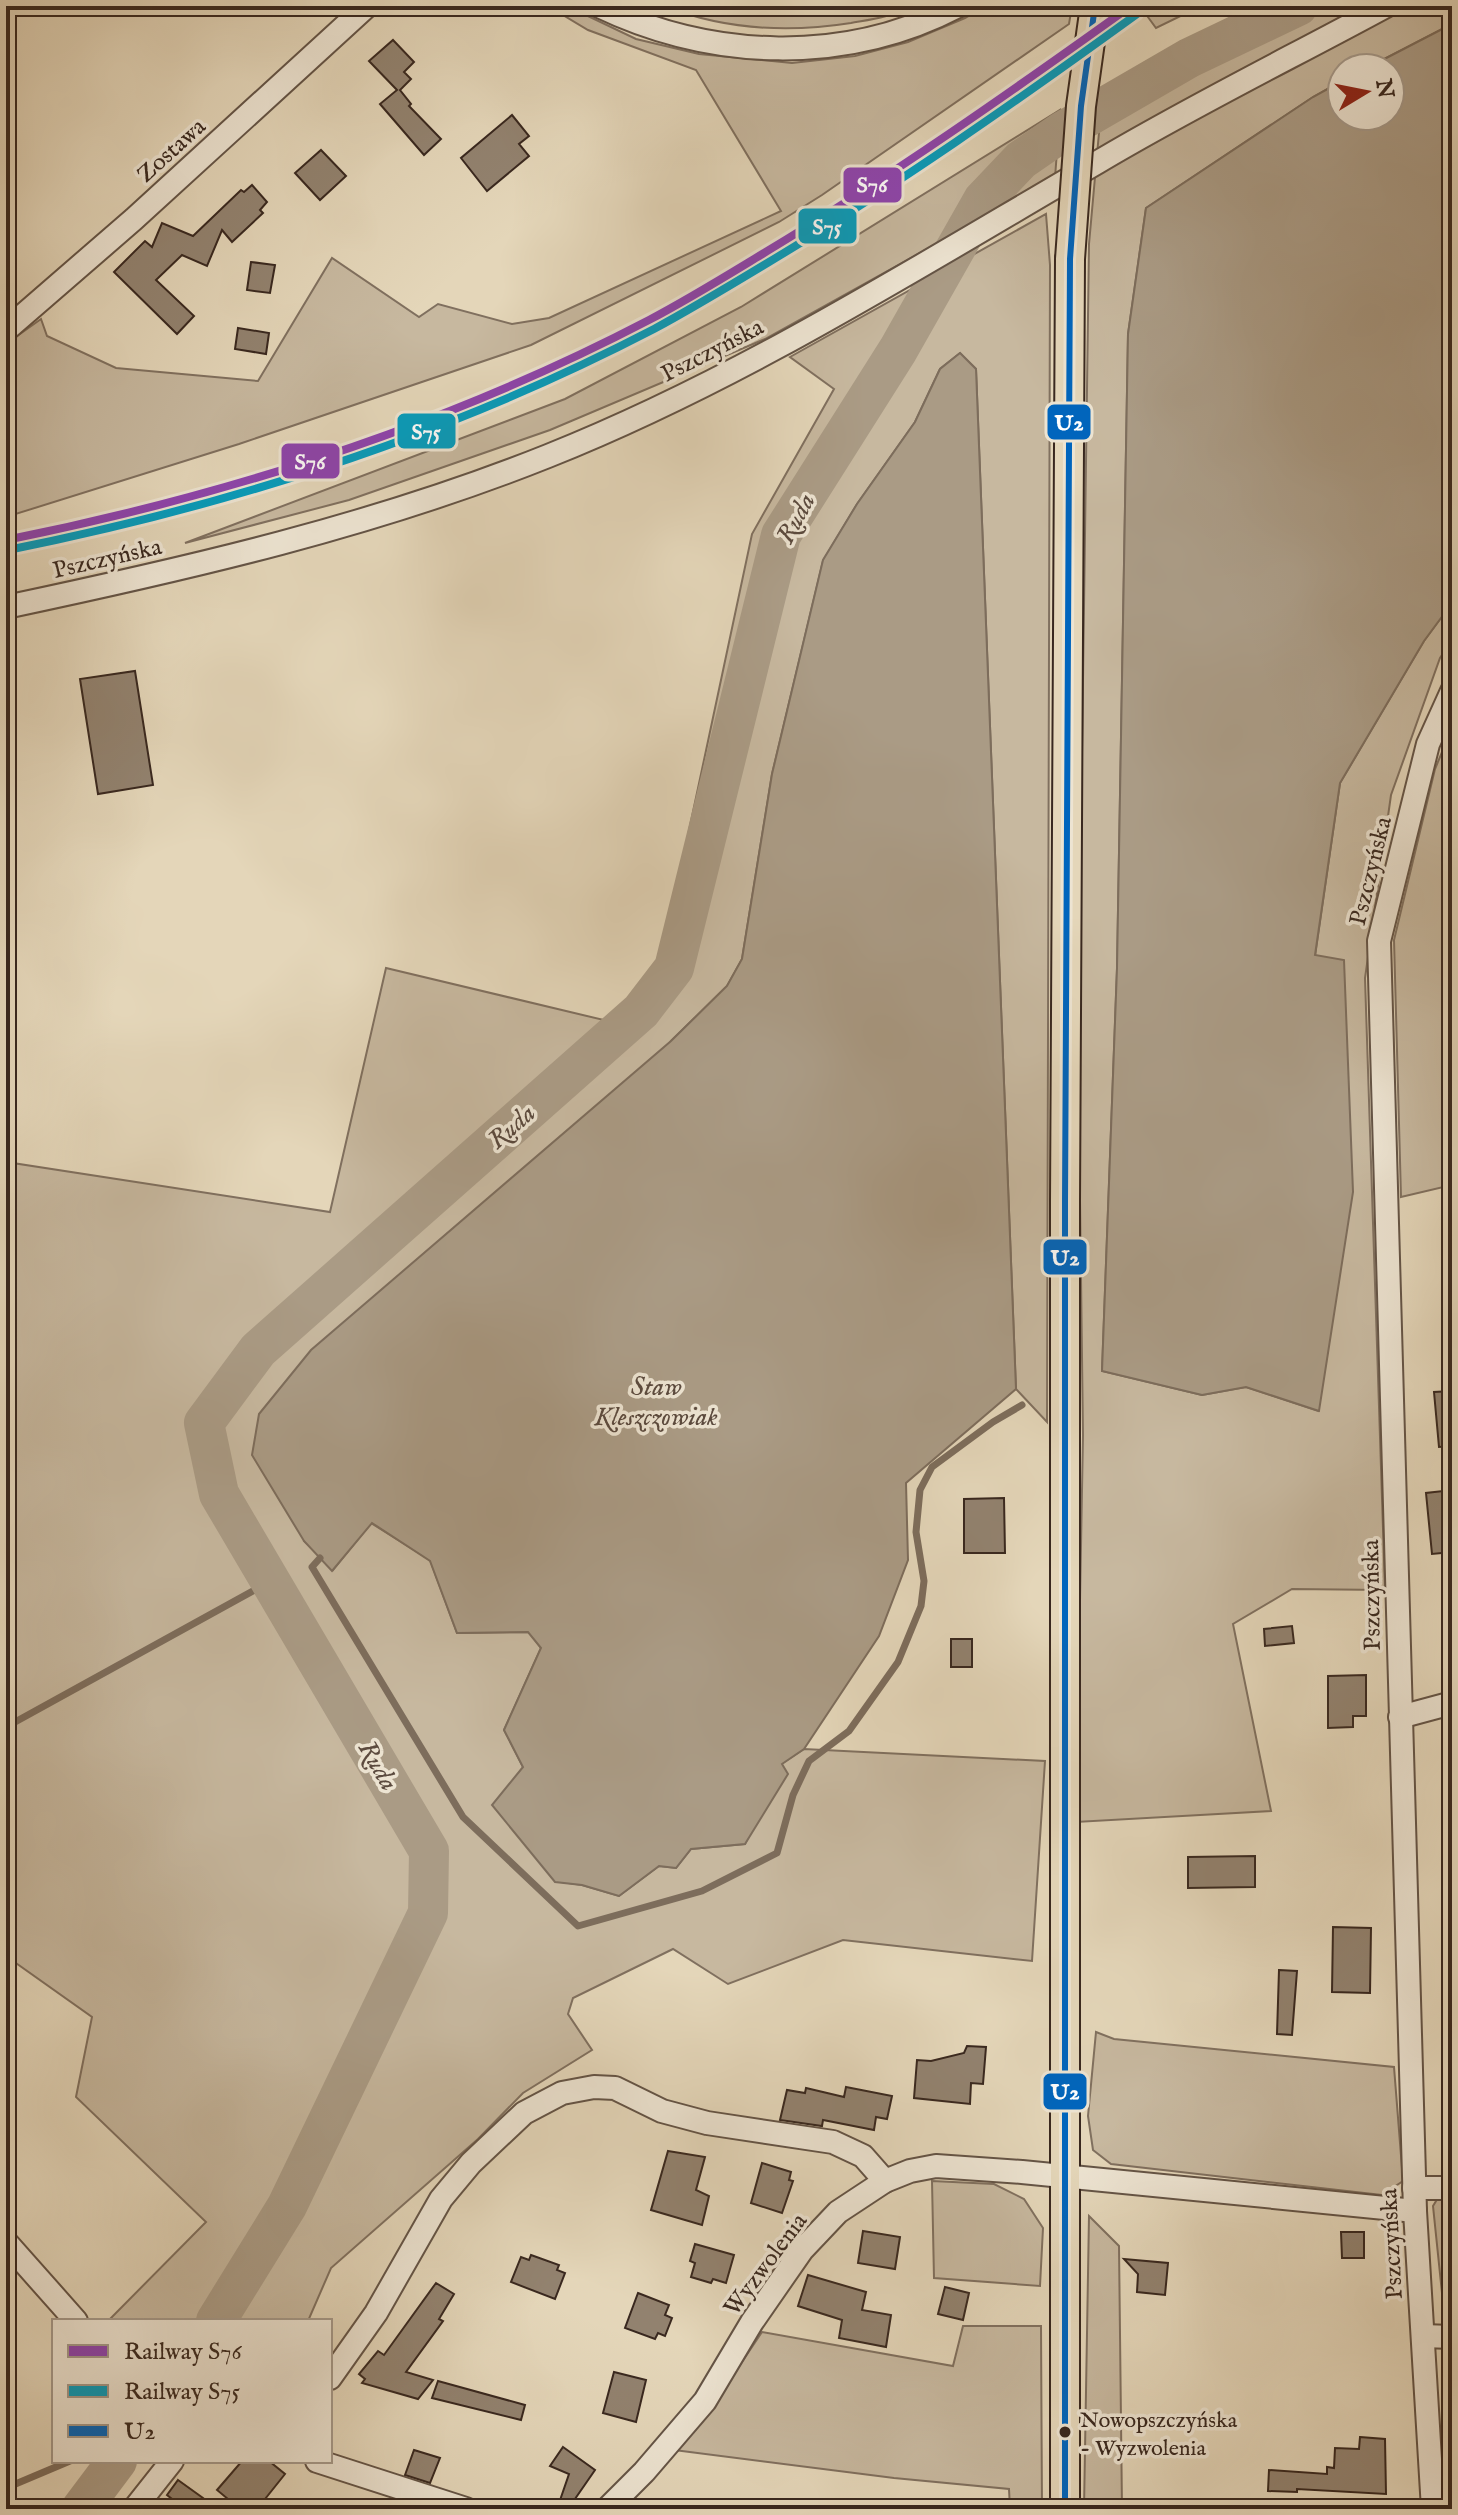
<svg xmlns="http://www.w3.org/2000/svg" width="1458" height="2515" viewBox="0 0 1458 2515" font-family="'IM FELL English',serif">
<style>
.green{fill:#c7b89f;stroke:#80705f;stroke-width:2}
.water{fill:#aa9b85;stroke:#7d6d5c;stroke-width:2}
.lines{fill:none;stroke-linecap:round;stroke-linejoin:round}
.stream{stroke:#7d6d5c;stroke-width:7}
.river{stroke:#aa9b85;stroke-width:40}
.building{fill:#92826f;stroke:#39281f;stroke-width:2}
.minor-casing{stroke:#645446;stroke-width:26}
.major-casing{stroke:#39281f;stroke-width:32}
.minor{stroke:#ede4d2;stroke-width:22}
.major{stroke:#e4d6b9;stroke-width:28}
.major-bridge-casing{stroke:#39281f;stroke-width:32;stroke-linecap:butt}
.major-bridge{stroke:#e4d6b9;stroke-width:28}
.bus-1-casing{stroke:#ede4d2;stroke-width:12}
.bus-1{stroke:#0065bd;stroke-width:6}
.rail-1-casing{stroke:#ede4d2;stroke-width:14}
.rail-2-casing{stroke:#ede4d2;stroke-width:14}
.rail-1{stroke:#8e44ad;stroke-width:8}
.rail-2{stroke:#069cbc;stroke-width:8}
.bus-dot{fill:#39281f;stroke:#ede4d2;stroke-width:3}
.labels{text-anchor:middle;stroke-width:7;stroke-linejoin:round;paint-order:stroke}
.bus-label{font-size:22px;fill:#39281f;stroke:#ede4d2;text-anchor:start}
.street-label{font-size:24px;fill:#39281f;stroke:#ede4d2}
.water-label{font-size:26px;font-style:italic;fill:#5b4a3e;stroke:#ede4d2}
.line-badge{stroke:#ede4d2;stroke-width:3}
.badge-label{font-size:22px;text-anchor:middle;font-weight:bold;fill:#fff}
</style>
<rect width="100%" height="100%" fill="#e4d6b9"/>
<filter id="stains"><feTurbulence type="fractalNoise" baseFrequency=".0025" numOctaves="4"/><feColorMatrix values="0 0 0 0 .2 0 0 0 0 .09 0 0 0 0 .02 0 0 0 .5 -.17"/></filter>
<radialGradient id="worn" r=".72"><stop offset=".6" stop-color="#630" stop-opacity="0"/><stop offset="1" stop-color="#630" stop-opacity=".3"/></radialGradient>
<g class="green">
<path d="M548 6H567L636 39 699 54 792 63 855 56 908 42 965 18 985 6H1072L1069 24 822 195 779 222 531 345 239 444 6 517V344L41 319 47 336 116 368 258 381 332 258 419 317 438 304 512 324 549 318 781 211 696 70 588 30Z"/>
<path d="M664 6H910C891 17 873 19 851 23 788 33 725 30 664 6Z"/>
<path d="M1154 6H1201L1156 28 1145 13Z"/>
<path d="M1253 6H1452V24L1367 68H1342V81L1313 97 1146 208 1128 334 1117 969 1102 1371 1202 1395 1246 1387 1318 1411 1344 961 1315 956 1340 783 1424 641 1452 603V640L1440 658 1391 795 1365 978 1385 1590 1292 1589 1233 1624 1271 1811 1076 1822 1083 1435 1078 1043 1089 244 1103 88 1147 61Z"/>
<path d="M1060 110 1055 178 765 339 550 430 349 500 185 543 565 399 741 307Z"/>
<path d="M1046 214 1050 265 1047 1422 1016 1389 976 369 960 353 940 369 915 422 857 504 823 561 772 774 742 959 727 986 671 1041 304 1541 333 1570 371 1523 430 1560 457 1633 529 1632 541 1648 504 1730 523 1767 555 1881 582 1885 619 1896 659 1866 676 1868 691 1849 745 1844 781 1764 804 1749 1045 1761 1032 1961 843 1940 728 1984 673 1949 573 1998 568 2014 592 2050 523 2093 478 2139 331 2268 308 2321H108L206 2222 76 2097 92 2017 6 1956V1162L330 1212 386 968 612 1022 660 967 752 534 834 389 790 357Z"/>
<path d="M1452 728V1185L1401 1197 1394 940 1435 769Z"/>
<path d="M1096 2032 1114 2039 1394 2067 1403 2181 1382 2195 1111 2164 1093 2150 1088 2116Z"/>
<path d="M932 2181 994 2184 1024 2199 1043 2228 1040 2286 934 2278Z"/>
<path d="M1441 2193H1452V2322H1445L1433 2206Z"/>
<path d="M1089 2216 1119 2246 1122 2509H1084Z"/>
<path d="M963 2326H1041L1042 2509H1010L1009 2489 894 2478 674 2450 716 2401 762 2332 953 2366Z"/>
</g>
<g class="water">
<path d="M1452 24V603L1424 641 1340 783 1315 955 1344 960 1353 1192 1319 1411 1246 1387 1202 1395 1102 1371 1117 968 1128 334 1146 208 1313 97 1342 81V116H1390V68H1367Z"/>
<path d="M960 353 976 369 1016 1389 906 1483 908 1560 879 1636 804 1749 782 1764 788 1774 745 1844 691 1849 676 1868 659 1866 619 1896 582 1885 555 1882 492 1805 523 1767 504 1730 541 1648 528 1632 457 1633 430 1561 372 1523 332 1571 304 1541 252 1455 259 1414 311 1350 671 1041 727 986 742 959 772 774 823 560 857 504 915 422 940 369Z"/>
</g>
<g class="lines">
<g class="stream">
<path d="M320 1558 312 1567 463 1817 578 1926 702 1891 777 1853 793 1795 809 1761 849 1731 898 1662 921 1606 924 1581 916 1532 920 1490 932 1467 993 1422 1022 1405"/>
<path d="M6 1727 271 1581"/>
<path d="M6 2488 70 2461"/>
</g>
<g class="river">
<path d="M216 2321 287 2206 428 1913 429 1851 219 1494 204 1423 258 1350 641 1011 674 968 781 535 898 350 983 200 1021 160 1063 131 1189 58 1298 6"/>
<path d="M81 2509 117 2461"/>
</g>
</g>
<g class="building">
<path d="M393 40 414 62 404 72 411 79 400 90 411 104 409 106 441 139 424 155 380 104 397 90 369 61Z"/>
<path d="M512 115 529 136 519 144 529 156 487 191 461 158Z"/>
<path d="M321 150 346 176 320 200 295 173Z"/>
<path d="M252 185 267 202 260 210 263 213 232 242 222 230 207 266 182 255 156 280 194 316 177 334 114 272 145 241 152 247 162 223 193 236 241 190 244 192Z"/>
<path d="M251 262 275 265 270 293 247 290Z"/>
<path d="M238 328 269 333 266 354 235 349Z"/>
<path d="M135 671 153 785 98 794 80 679Z"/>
<path d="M1452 1391V1446L1439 1447 1434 1392Z"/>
<path d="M1452 1490V1552L1432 1554 1426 1493Z"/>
<path d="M1004 1498 1005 1553H964V1499Z"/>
<path d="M1292 1626 1294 1643 1265 1646 1264 1629Z"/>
<rect x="951" y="1639" width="21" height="28"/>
<path d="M1366 1675V1716H1353V1727L1328 1728V1676Z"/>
<path d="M1255 1856V1887L1188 1888V1857Z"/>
<path d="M1333 1927 1371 1928 1370 1993 1332 1992Z"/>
<path d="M1279 1970 1297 1971 1292 2035 1277 2034Z"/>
<path d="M967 2046 986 2047 983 2084 971 2083 970 2104 914 2098 917 2060 931 2061 964 2053Z"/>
<path d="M846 2087 892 2096 887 2119 876 2117 874 2130 823 2120 822 2126 780 2120 787 2090 805 2093 806 2088 844 2097Z"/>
<path d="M668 2151 705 2157 696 2190 709 2196 702 2225 651 2210Z"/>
<path d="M762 2163 791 2172 789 2180 793 2181 782 2213 751 2203Z"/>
<path d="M863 2231 900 2237 895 2269 858 2263Z"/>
<path d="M1341 2232H1364V2258H1342Z"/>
<path d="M695 2244 734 2255 726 2283 713 2279 711 2283 691 2277 695 2263 690 2261Z"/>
<path d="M531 2255 559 2265 557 2270 565 2273 555 2299 511 2282 521 2257 529 2260Z"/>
<path d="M1124 2259 1168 2263 1165 2295 1137 2292 1138 2274Z"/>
<path d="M808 2275 866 2292 862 2310 891 2315 886 2347 839 2338 842 2320 798 2306Z"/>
<path d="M436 2283 454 2294 439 2319 443 2321 406 2372 433 2380 418 2399 362 2383 365 2379 359 2374 378 2351 384 2355Z"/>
<path d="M945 2287 969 2293 963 2320 938 2314Z"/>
<path d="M638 2293 669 2305 665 2315 672 2318 665 2336 658 2333 655 2339 625 2328Z"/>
<path d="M614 2372 646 2380 636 2422 603 2413Z"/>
<path d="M438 2381 525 2405 521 2420 432 2398Z"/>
<path d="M1360 2437 1385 2439 1386 2494 1297 2489V2492L1268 2491 1269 2470 1327 2474V2467L1334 2468 1335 2448 1359 2449Z"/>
<path d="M563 2447 595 2470 568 2509H557L569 2474 550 2466Z"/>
<path d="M414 2450 440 2458 430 2483 405 2475Z"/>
<path d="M242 2461H269L285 2474 257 2509H240L217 2490Z"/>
<path d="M178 2480 203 2498 196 2509H165L172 2499 167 2495Z"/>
</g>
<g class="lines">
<g class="minor-casing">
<g id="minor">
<path d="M599 6C712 60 845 65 958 6"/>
<path d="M6 330 134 219 367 6"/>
<path d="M6 607C190 568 373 526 548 456 741 379 919 266 1098 162 1192 106 1290 58 1386 6"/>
<path d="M1400 1717 1452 1703"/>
<path d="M1414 2188H1452"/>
<path d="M6 2242 76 2321"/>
<path d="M1423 2336 1452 2337"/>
<path d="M330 2378 376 2313 441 2199 471 2163 524 2113 562 2093 594 2087 615 2088 662 2111 707 2123 833 2142 863 2156 885 2181"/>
<path d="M317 2461 466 2509"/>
<path d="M134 2509 172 2461"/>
<path d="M607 2509 644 2472 705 2401 752 2322 802 2250 838 2212 885 2181 910 2171 936 2166 1022 2172 1415 2211"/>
<path d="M1433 2509 1415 2211 1379 941 1428 744 1452 691"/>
</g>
</g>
<g class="major-casing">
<path id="major" d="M1065 2509V1201L1070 259"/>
</g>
<use href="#minor" class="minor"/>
<use href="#major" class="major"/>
<g class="major-bridge-casing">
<path id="major-bridge" d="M1070 259 1081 106 1095 6"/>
</g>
<use href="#major-bridge" class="major-bridge"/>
<g class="bus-1-casing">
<path id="bus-1" d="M1065 2509V1201L1070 259 1081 106 1095 6"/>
</g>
<use href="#bus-1" class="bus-1"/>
<g class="rail-1-casing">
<path id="rail-1" d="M6 540C230 495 446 426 649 320 689 299 726 276 764 253 890 177 1011 92 1131 6"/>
</g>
<g class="rail-2-casing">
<path id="rail-2" d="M8 550C233 505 450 435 654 329 693 308 731 285 769 262 896 186 1017 101 1137 14"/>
</g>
<use href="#rail-1" class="rail-1"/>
<use href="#rail-2" class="rail-2"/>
</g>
<circle class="bus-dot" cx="1065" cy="2432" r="7"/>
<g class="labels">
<g class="bus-label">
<text x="1080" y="2427">Nowopszczyńska<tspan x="1080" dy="28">- Wyzwolenia</tspan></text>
</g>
<g class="street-label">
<text transform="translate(171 150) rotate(-42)" y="8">Zostawa</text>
<text transform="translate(712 350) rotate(-27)" y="8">Pszczyńska</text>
<text transform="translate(107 558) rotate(-13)" y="8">Pszczyńska</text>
<text transform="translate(1370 871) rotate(-76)" y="8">Pszczyńska</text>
<text transform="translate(1371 1595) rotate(-91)" y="8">Pszczyńska</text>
<text transform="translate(1391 2244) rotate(-93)" y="8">Pszczyńska</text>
<text transform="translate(765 2264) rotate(-53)" y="8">Wyzwolenia</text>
</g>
<g class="water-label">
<text transform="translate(795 518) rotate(-62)" y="9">Ruda</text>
<text transform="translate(511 1126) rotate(-41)" y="9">Ruda</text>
<text x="656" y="1395">Staw<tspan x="656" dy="30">Kleszczowiak</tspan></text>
<text transform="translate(379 1765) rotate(60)" y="9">Ruda</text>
</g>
</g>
<g class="line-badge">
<rect x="842" y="166" width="61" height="38" rx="8" fill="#8e44ad"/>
<rect x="797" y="207" width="61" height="38" rx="8" fill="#069cbc"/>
<rect x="1046" y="403" width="46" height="38" rx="8" fill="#0065bd"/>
<rect x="396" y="412" width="61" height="38" rx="8" fill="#069cbc"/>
<rect x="280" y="442" width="61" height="38" rx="8" fill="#8e44ad"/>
<rect x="1042" y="1238" width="46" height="38" rx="8" fill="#0065bd"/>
<rect x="1042" y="2072" width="46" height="39" rx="8" fill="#0065bd"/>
</g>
<g class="badge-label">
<text x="872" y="192">S76</text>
<text x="827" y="234">S75</text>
<text x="1069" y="430">U2</text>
<text x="426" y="439">S75</text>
<text x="310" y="469">S76</text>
<text x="1065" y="1265">U2</text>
<text x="1065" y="2099">U2</text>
</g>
<rect width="1458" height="2515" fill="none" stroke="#e4d6b9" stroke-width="32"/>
<rect x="8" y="8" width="1442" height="2499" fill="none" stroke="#39281f" stroke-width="4"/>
<rect x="16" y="16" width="1426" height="2483" fill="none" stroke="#39281f" stroke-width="2"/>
<rect x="52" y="2319" width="280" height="144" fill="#ede4d2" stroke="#a5998a" stroke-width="2"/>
<rect x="68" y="2345" width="40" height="12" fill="#8e44ad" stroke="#a5998a" stroke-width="2"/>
<text x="124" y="2359" font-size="24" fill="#39281f">Railway S76</text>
<rect x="68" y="2385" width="40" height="12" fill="#069cbc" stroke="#a5998a" stroke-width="2"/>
<text x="124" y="2399" font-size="24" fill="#39281f">Railway S75</text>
<rect x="68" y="2425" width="40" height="12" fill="#0065bd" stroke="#a5998a" stroke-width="2"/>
<text x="124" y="2439" font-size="24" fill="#39281f">U2</text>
<g transform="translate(1366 92) rotate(80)"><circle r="38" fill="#ede4d2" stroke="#a5998a" stroke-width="2"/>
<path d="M0-6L14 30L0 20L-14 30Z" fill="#8f2418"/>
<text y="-12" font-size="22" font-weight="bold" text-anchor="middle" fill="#39281f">N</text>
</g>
<rect width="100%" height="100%" filter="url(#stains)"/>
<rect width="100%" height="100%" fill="url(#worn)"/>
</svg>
